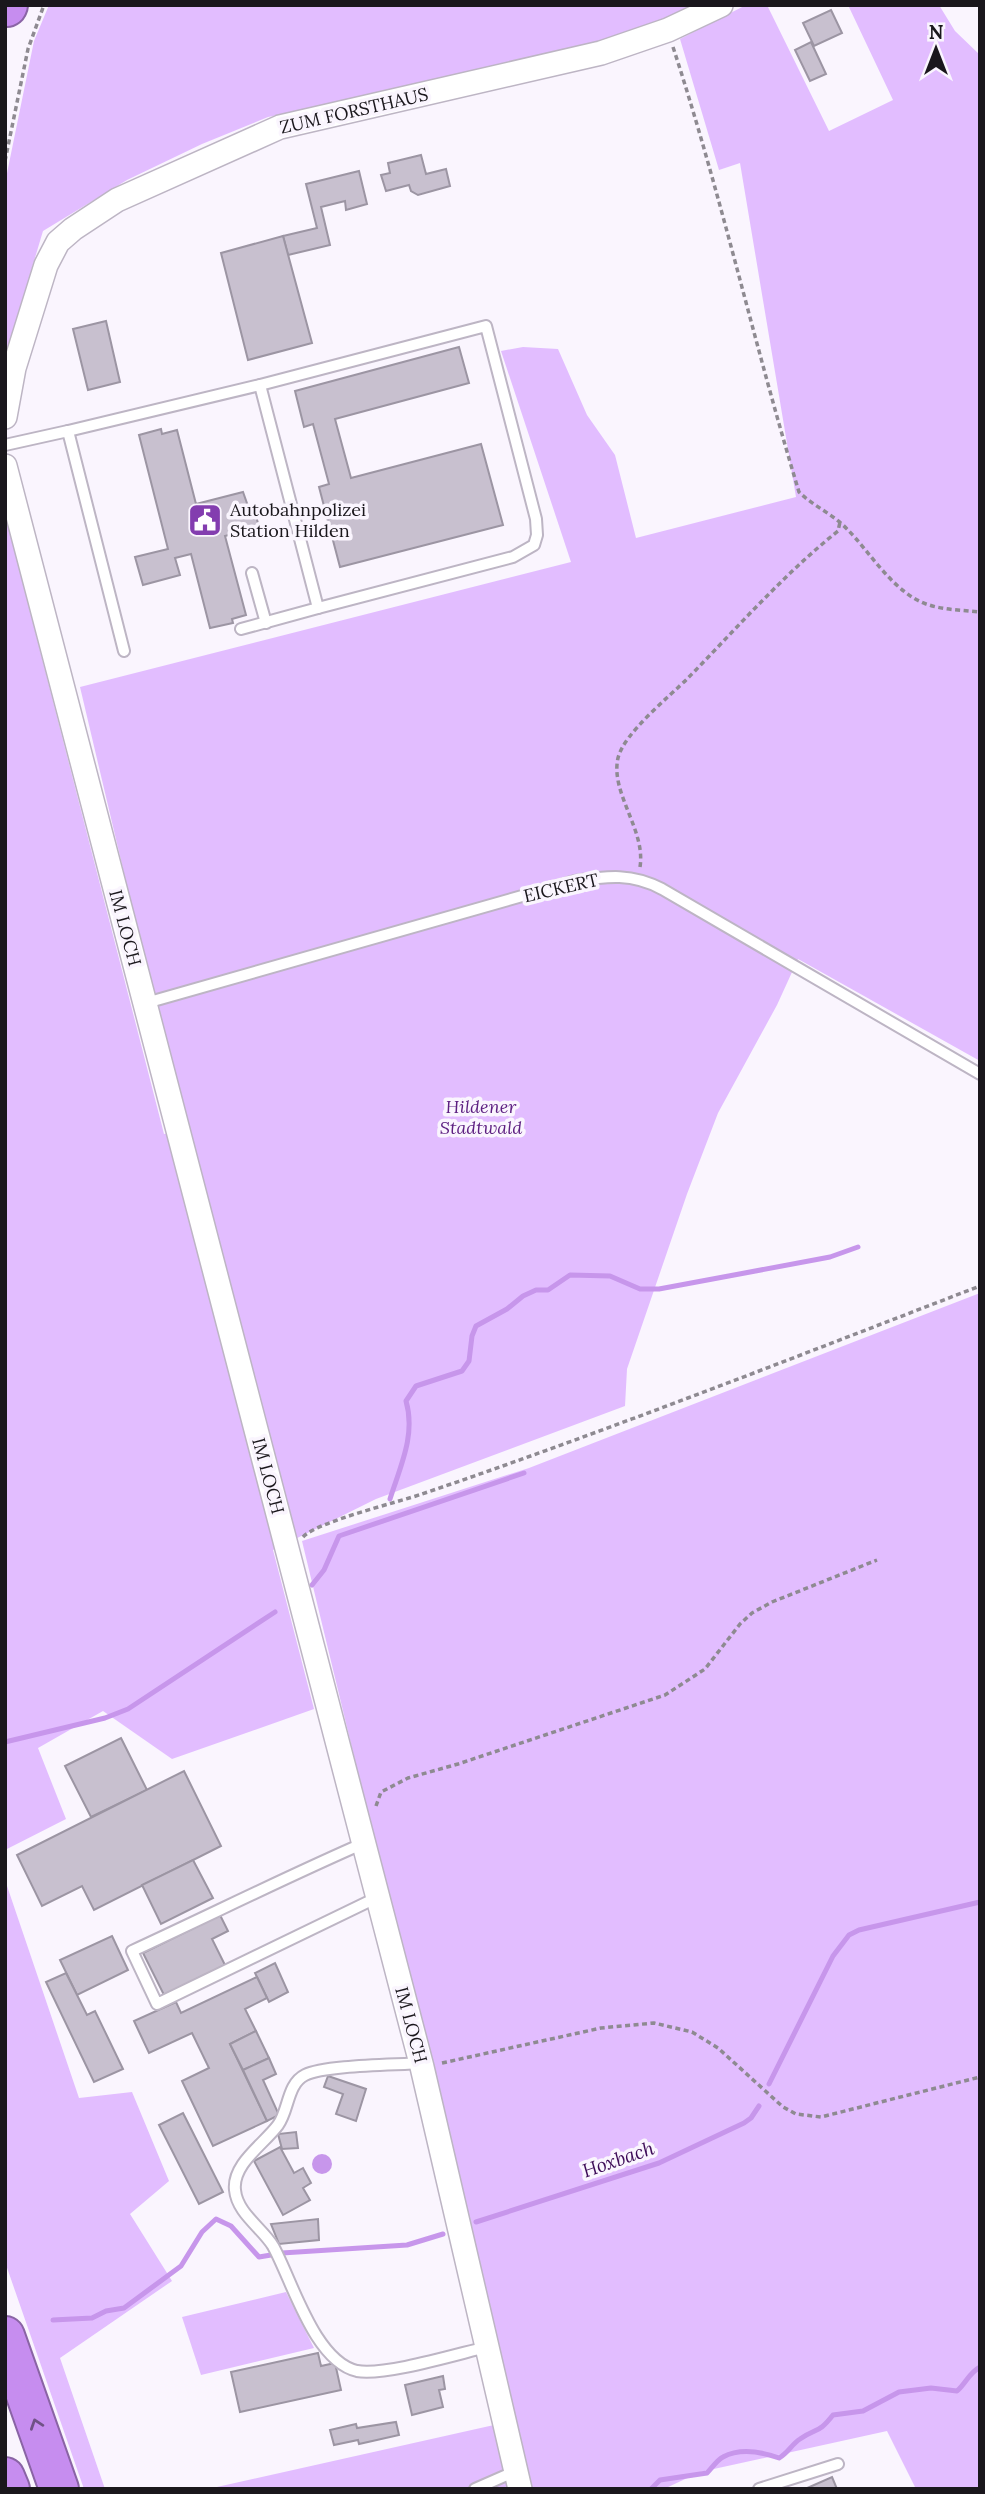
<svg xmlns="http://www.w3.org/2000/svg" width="985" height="2494" viewBox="0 0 985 2494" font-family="Lora,serif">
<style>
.green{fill:#e2bdff}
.water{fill:#c796eb}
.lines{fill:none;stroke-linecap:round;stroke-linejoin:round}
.stream{stroke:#c796eb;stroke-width:5}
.building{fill:#c8c0cf;stroke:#9c95a3;stroke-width:2}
.service-casing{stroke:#bdb5c4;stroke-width:14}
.minor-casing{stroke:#bdb5c4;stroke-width:26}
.motorway-casing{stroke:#8a64a5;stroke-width:42}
.path{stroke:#8e8a91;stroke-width:3.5;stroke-dasharray:5 3.5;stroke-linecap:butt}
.service{stroke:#fff;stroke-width:10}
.minor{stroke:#fff;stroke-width:23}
.motorway{stroke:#c68def;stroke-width:38}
.oneway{stroke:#705286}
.labels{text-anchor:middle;stroke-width:7;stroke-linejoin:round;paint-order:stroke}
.street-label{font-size:18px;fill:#1a171c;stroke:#faf5fe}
.poi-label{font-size:18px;fill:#1a171c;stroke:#faf5fe;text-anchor:start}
.park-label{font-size:18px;font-style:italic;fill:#5c1e80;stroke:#faf5fe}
.water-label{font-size:19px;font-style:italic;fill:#3d0b57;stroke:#faf5fe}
</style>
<rect width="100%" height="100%" fill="#faf5fe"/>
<g class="green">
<path d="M49 5H712L675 23 431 85 268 117 202 144 127 180 43 231 5 358V183L34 41Z"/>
<path d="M746 5H767L829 131 893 100 848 5H939L955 31 980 55V1061L798 959 777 1005 718 1113 687 1194 627 1369 625 1406 376 1499 273 1550 314 1709 172 1759 103 1711 38 1748 66 1819 5 1850V514L164 1134 185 1131 80 687 571 562 501 351 523 347 558 349 587 415 615 455 636 538 796 497 740 163 719 170 680 39Z"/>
<path d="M980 1293V2489H916L887 2431 700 2472 664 2489H531L302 1541 529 1468Z"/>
<path d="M5 1880 79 2098 132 2092 169 2181 130 2214 172 2281 60 2358 105 2489H84L5 2262Z"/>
<path d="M286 2292 314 2348 201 2375 182 2317Z"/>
<path d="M494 2425 508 2489H208Z"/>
</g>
<circle class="water" cx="322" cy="2164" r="10"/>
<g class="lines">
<g class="stream">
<path d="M390 1499C400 1467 416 1435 406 1401L416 1386 462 1371 469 1361 472 1336 476 1326 507 1309 523 1296 536 1290H548L570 1275 610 1276 640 1289H659L830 1257 858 1247"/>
<path d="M312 1585 324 1570 339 1536 524 1473"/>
<path d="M5 1742 105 1718 128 1709 275 1612"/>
<path d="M769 2084 833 1956 849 1935 859 1930 980 1902"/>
<path d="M476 2222 659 2163 744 2123 751 2118 759 2106"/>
<path d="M282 2253 407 2245 443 2234"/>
<path d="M53 2320 92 2318 106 2311 124 2308 181 2266 202 2232 216 2219 231 2226 259 2257 271 2255"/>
<path d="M651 2489 660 2480 707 2473C712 2468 717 2460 723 2457 740 2448 762 2452 779 2458 788 2453 792 2444 800 2439 818 2427 818 2434 833 2415L863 2411 899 2392 931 2388 957 2391C966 2383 969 2373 980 2367"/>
</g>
</g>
<g class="building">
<path d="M831 10 842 33 814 46 803 23Z"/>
<path d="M811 42 826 74 810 81 795 50Z"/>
<path d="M421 155 426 174 446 169 450 186 418 195 411 191 409 185 386 191 381 175 390 173 388 163Z"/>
<path d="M359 171 367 204 346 210 345 201 321 207 330 245 288 255 283 236 317 228 306 184Z"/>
<path d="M283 236 312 343 248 360 221 253Z"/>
<path d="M106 321 120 382 88 390 73 329Z"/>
<path d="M459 347 469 383 335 419 351 478 481 444 503 525 340 567 319 487 329 484 313 424 304 427 295 391Z"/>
<path d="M161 429 162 434 177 430 196 504 243 492 248 506 253 505 259 527 225 536 246 615 232 619 233 623 210 628 191 554 175 558 180 575 143 585 135 557 168 549 139 435Z"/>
<path d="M121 1738 147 1790 91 1817 65 1766Z"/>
<path d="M184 1771 221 1846 94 1910 82 1886 42 1906 17 1855Z"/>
<path d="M193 1860 213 1898 161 1924 142 1885Z"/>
<path d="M220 1915 228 1931 212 1939 225 1965 164 1995 143 1953Z"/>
<path d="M112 1936 128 1970 77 1995 60 1960Z"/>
<path d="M275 1963 288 1992 269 2002 255 1973Z"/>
<path d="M66 1973 87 2015 95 2011 123 2069 94 2082 46 1982Z"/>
<path d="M257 1977 267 1998 245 2009 256 2031 230 2044 267 2121 213 2146 182 2081 209 2068 192 2033 149 2053 134 2021 176 2002 181 2013Z"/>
<path d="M256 2031 269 2058 243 2070 230 2044Z"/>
<path d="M269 2058 276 2074 263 2080 279 2115 267 2121 243 2070Z"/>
<path d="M328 2076 366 2089 356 2121 336 2114 343 2094 324 2087Z"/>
<path d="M183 2113 223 2192 199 2204 159 2125Z"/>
<path d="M296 2132 298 2148 282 2149 278 2134Z"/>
<path d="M280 2147 294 2173 303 2168 311 2183 303 2188 310 2200 283 2215 254 2161Z"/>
<path d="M318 2219 319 2240 279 2244 271 2224Z"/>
<path d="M318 2353 321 2366 335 2363 341 2390 240 2412 231 2372Z"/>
<path d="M443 2376 445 2389 439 2390 443 2407 412 2415 405 2385Z"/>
<path d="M396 2422 399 2435 359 2444 358 2440 334 2445 330 2430 356 2424 357 2428Z"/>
<path d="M832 2477 837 2489H805Z"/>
</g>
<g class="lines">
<g class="service-casing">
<g id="service">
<path d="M260 385 486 326 536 519 537 535 534 545 513 557 318 608"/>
<path d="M68 431 260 385 318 608 241 629"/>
<path d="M5 445 68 431 124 651"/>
<path d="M252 573 266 623"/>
<path d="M146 1003 575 881C608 876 632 873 662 889L980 1074"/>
<path d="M364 1843C286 1877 210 1915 132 1951L157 2004 378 1897"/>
<path d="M421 2063C395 2065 325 2065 305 2075 287 2084 289 2110 278 2125 264 2144 232 2164 235 2190 237 2213 262 2228 273 2246 292 2280 314 2361 357 2371 385 2376 457 2354 487 2347"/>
<path d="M475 2489 516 2471"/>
<path d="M759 2489 838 2464"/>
</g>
</g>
<g class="minor-casing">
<g id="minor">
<path d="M5 417 14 368 46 265 58 242 73 229 117 200 280 127 601 53 668 30 721 5"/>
<path d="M5 466 422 2067 520 2489"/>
</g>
</g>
<g class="motorway-casing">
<g id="motorway">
<path d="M7 7 8 5"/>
<path d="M5 2336 59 2489"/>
<path d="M5 2477 10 2489"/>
</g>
</g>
<g class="path">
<path d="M673 47C721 194 754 344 799 492 813 506 833 514 847 529 870 552 893 592 926 604 943 610 962 610 980 612"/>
<path d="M5 161 28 49 44 5"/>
<path d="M640 867C646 830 610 793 618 758 624 733 669 697 688 678 737 628 783 575 838 531L840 522"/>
<path d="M303 1537C316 1522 399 1502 422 1494 610 1430 795 1357 980 1286"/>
<path d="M376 1806 381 1792 408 1778 458 1764 665 1695 705 1669 740 1624 752 1613 772 1602 877 1560"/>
<path d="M442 2063 601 2028 654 2023 692 2032 718 2048 783 2107 796 2114 821 2117 980 2077"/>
</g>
<use href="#service" class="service"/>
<use href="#minor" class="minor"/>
<use href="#motorway" class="motorway"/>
</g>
<defs><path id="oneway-chevron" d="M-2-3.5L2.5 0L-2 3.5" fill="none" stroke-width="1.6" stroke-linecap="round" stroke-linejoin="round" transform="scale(1.75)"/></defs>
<use class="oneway" href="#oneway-chevron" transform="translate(36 2424) rotate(-109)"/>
<defs>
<g id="civic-square" transform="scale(1.75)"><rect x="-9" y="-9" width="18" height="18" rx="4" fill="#833daf" stroke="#faf5fe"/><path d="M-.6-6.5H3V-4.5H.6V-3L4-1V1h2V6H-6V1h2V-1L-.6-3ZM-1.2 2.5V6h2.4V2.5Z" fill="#fff"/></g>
</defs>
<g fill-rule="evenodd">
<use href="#civic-square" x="205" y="520"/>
</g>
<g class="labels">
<g class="street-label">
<text transform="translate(354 111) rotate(-13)" y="6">ZUM FORSTHAUS</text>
<text transform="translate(561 888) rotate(-13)" y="6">EICKERT</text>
<text transform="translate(125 928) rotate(75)" y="6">IM LOCH</text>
<text transform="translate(268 1476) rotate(75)" y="6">IM LOCH</text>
<text transform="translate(411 2025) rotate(75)" y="6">IM LOCH</text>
</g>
<g class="poi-label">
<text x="230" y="516">Autobahnpolizei<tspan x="230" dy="21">Station Hilden</tspan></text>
</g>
<g class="park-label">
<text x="481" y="1113">Hildener<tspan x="481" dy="21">Stadtwald</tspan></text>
</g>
<g class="water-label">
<text transform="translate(618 2159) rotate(-19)" y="7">Hoxbach</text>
</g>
</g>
<rect width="985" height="2494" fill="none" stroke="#1a171c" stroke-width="14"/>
<g transform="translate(936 49)" stroke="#faf5fe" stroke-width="5" paint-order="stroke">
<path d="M0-5L12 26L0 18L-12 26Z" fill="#1a171c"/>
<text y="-10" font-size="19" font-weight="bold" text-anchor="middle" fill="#1a171c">N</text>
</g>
</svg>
